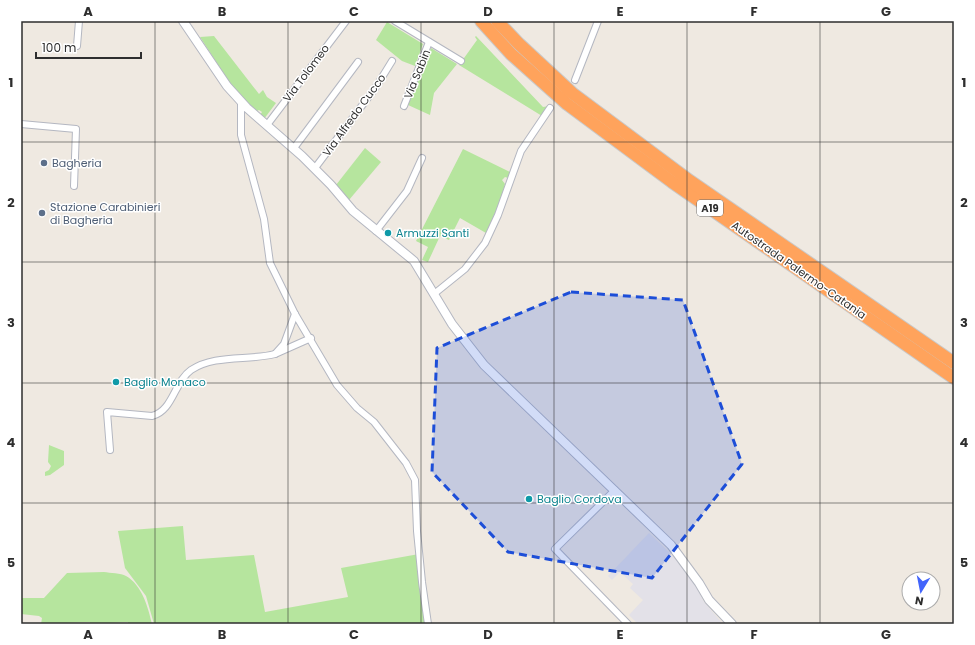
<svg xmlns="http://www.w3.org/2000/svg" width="975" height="645" viewBox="0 0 975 645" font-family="Poppins,sans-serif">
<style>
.industrial{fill:#e3e1e8}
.green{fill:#b6e59e}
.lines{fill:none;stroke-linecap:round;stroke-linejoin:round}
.minor-casing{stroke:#b4b7c1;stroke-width:8}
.tertiary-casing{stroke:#b4b7c1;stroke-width:10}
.motorway-casing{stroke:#c9c9c9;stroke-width:14}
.minor{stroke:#fff;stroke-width:6}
.tertiary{stroke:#fff;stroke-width:8}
.motorway{stroke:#ffa35c;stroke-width:12}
.marked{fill:#1d4ed8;fill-opacity:0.2;stroke:#1d4ed8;stroke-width:3;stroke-dasharray:8 5;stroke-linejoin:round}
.grid{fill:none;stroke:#2e2e2e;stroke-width:1;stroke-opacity:0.55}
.service-dot{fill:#5c6f8a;stroke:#fff;stroke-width:1.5}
.culture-dot{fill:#0f9aa8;stroke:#fff;stroke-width:1.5}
.labels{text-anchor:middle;stroke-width:3;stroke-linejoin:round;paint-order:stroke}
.shield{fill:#fff;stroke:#6d6d6d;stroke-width:1}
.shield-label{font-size:10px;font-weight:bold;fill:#2e2e2e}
.street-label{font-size:11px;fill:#2e2e2e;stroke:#fff}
.service-label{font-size:11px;fill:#4e5e75;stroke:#fff;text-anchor:start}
.culture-label{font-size:11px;fill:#0d838f;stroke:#fff;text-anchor:start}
.neatline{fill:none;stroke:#2e2e2e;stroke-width:1.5}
.grid-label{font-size:13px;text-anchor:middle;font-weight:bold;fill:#2e2e2e}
</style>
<rect width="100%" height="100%" fill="#efe9e1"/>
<path class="industrial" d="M649 533 674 557 695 585 704 602 723 624H638L629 615 643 600 630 588 633 584 620 572 612 580 608 576Z"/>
<g class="green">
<path d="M387 22 423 44 415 66 402 61 376 40Z"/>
<path d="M214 36 259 94 263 90 267 97 276 103 264 119 260 115 262 112 259 110 257 111 237 94 200 37Z"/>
<path d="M476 36 543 107 549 106 542 116 459 65 477 40 475 37Z"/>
<path d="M431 48 457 64 434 93 430 115 408 105Z"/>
<path d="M365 148 381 162 349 200 336 185Z"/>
<path d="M463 149 510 172 508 178 505 177 502 180 505 184 500 202 486 233 460 218 449 240 440 236 428 262 422 260 428 247 416 241Z"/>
<path d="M49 445 64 451V465L50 475 45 476V472L49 470 51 466 48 462Z"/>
<path d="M183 526 186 560 254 555 265 612 348 597 341 568 419 554 428 624H154L146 596 125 568 118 531Z"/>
<path d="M104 572C110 573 121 573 126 576 142 585 148 607 152 624H128V622L90 624V622L41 624 42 618 39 616 21 614V598H44L67 573Z"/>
</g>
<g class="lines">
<g class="minor-casing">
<g id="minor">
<path d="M395 21 461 61"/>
<path d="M77 46 79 21"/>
<path d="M575 80 598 21"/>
<path d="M241 101V135L264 219 270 263 295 314 337 385 357 408 374 422 406 463 415 480 417 531 422 582 428 624"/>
<path d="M404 106 429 42"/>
<path d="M21 124 76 129 74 186"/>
<path d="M267 125 346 21"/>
<path d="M294 148 358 62"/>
<path d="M315 168 376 87 392 61"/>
<path d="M376 231 407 191 422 158"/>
<path d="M434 294 465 269 485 243 498 215 521 151 550 108"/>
<path d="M295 314 284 344 275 354 311 338"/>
<path d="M110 450 107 412 152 416C173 411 174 382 191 370 215 354 248 361 275 354"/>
<path d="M615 490 555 549 628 624"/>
</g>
</g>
<g class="tertiary-casing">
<path id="tertiary" d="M183 21 227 86 247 108 302 156 331 185 353 211 414 261 452 324 484 365 671 545 699 583 709 600 732 624"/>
</g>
<g class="motorway-casing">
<g id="motorway">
<path d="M481 21 511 54 567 104 672 182 954 378"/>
<path d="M497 21 519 44 572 93 690 181 954 363"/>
</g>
</g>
<use href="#minor" class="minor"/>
<use href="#tertiary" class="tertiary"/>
<use href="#motorway" class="motorway"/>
</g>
<path class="marked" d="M571 292 683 300 742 464 652 578 508 552 432 472 437 348Z"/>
<path class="grid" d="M155 21V624M288 21V624M421 21V624M554 21V624M687 21V624M820 21V624M21 142H954M21 262H954M21 383H954M21 503H954"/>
<g class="service-dot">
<circle cx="44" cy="163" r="4"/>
<circle cx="42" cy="213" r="4"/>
</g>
<g class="culture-dot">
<circle cx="388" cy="233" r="4"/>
<circle cx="116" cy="382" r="4"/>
<circle cx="529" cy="499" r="4"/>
</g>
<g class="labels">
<rect class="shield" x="697" y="200" width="26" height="16" rx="3"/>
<g class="shield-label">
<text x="710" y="212">A19</text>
</g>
<g class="street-label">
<text transform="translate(306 73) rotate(-53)" y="4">Via Tolomeo</text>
<text transform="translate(417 74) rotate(-68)" y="4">Via Sabin</text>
<text transform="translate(354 115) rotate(-54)" y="4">Via Alfredo Cucco</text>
<text transform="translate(799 270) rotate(35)" y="4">Autostrada Palermo-Catania</text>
</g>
<g class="service-label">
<text x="52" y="167">Bagheria</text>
<text x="50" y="211">Stazione Carabinieri<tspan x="50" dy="13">di Bagheria</tspan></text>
</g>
<g class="culture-label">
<text x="396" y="237">Armuzzi Santi</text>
<text x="124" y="386">Baglio Monaco</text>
<text x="537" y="503">Baglio Cordova</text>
</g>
</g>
<rect width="975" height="645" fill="none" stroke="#ffffff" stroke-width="44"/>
<g transform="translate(921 591) rotate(190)"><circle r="19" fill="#ffffff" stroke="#ababab"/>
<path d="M0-3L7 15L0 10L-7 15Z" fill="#4264fb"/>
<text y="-6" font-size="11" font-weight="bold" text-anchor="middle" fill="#2e2e2e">N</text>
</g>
<path d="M36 52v6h105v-6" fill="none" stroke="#2e2e2e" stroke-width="2"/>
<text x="42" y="52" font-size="12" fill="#2e2e2e" stroke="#ffffff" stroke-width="3" paint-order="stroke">100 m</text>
<rect x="22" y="22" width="931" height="601" class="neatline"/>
<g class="grid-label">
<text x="88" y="16">A</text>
<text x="222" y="16">B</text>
<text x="354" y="16">C</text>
<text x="488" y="16">D</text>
<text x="620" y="16">E</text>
<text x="754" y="16">F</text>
<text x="886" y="16">G</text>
<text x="11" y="87">1</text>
<text x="964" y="87">1</text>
<text x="11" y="207">2</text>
<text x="964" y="207">2</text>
<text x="11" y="327">3</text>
<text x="964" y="327">3</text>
<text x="11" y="447">4</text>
<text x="964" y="447">4</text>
<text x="11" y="567">5</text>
<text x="964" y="567">5</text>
<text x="88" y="639">A</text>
<text x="222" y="639">B</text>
<text x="354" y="639">C</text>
<text x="488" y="639">D</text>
<text x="620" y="639">E</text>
<text x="754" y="639">F</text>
<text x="886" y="639">G</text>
</g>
</svg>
